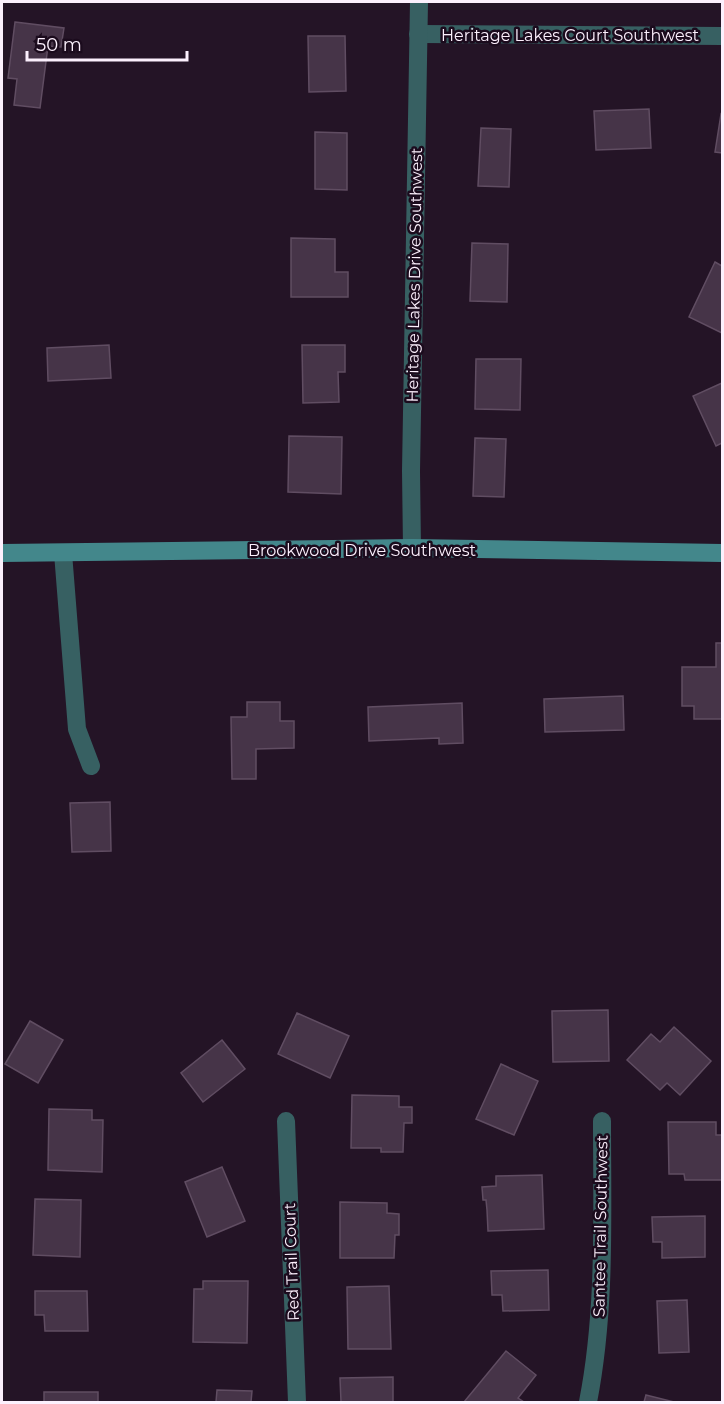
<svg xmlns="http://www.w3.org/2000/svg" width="724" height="1404" viewBox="0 0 724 1404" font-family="Montserrat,sans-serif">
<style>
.building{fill:#463448;stroke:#604d62;stroke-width:1.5}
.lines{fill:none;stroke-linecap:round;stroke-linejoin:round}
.street{stroke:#376062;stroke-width:18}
.secondary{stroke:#43878b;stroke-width:18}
.labels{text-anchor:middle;stroke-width:5;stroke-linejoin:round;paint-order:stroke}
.street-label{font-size:16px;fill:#fcf0fd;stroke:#1b0b1d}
</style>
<rect width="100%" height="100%" fill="#241426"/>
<g class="building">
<path d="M15 22 64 28 61 47 48 46 40 108 14 105 17 79 8 78Z"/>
<path d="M308 36H345L346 91 309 92Z"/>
<path d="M649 109 651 148 596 150 594 111Z"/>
<path d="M721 114 722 115V153L715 152Z"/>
<path d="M481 128 511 129 509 187 478 186Z"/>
<path d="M315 132 347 133V190L315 189Z"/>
<path d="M291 238 335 239V272H348V297H291Z"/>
<path d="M472 243 508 244 507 302 470 301Z"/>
<path d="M715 262 722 266V333L689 317Z"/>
<path d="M109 345 111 378 48 381 47 348Z"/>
<path d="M302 345H345V372H338L339 402 303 403Z"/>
<path d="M476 359H521L520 410 475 409Z"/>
<path d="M722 383V443L716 446 693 396Z"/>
<path d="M289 436 342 437 341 494 288 492Z"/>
<path d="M475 438 506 439 504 497 473 496Z"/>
<path d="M716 643H722V719H694V706H682V667H716Z"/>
<path d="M623 696 624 730 545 732 544 699Z"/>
<path d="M247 702H280V721H294V748L256 749V779H232L231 717H247Z"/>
<path d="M462 703 463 743 439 744V738L369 741 368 707Z"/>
<path d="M110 802 111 851 72 852 70 803Z"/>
<path d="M608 1010 609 1061 553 1062 552 1011Z"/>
<path d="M297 1013 349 1036 330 1078 278 1054Z"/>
<path d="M30 1021 63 1040 38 1083 5 1064Z"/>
<path d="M674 1027 711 1061 680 1095 667 1083 660 1090 627 1060 651 1034 660 1042Z"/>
<path d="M222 1040 245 1069 203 1102 181 1073Z"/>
<path d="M501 1064 538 1081 514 1135 476 1119Z"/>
<path d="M352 1095 399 1096V1107H412V1123H404L403 1152H381V1148H351Z"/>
<path d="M49 1109 92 1110V1120H103L102 1172 48 1170Z"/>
<path d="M668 1122H716V1135H722V1180H685L684 1174H669Z"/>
<path d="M222 1167 245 1221 207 1237 185 1182Z"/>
<path d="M542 1175 544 1229 488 1231 487 1210 486 1200H483L482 1187 496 1186V1176Z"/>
<path d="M35 1199 81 1200 80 1257 33 1255Z"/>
<path d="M340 1202 387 1203V1213L399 1214V1235H395L394 1258H340Z"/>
<path d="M705 1216V1257L662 1258V1242H653L652 1217Z"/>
<path d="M548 1270 549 1310 503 1311 502 1295H492L491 1271Z"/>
<path d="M203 1281H248L247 1343 193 1342 194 1289H203Z"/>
<path d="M389 1286 391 1349H348L347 1287Z"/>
<path d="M35 1291H87L88 1331H45L44 1315H35Z"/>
<path d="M687 1300 689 1352 659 1353 657 1301Z"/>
<path d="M506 1351 536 1375 518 1398 524 1402H464Z"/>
<path d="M393 1377V1402H341L340 1378Z"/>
<path d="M217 1390 252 1391 251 1402H216Z"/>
<path d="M44 1392H98V1402H106H44Z"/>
<path d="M646 1395 674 1402H644Z"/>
</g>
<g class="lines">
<g class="street">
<path d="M418 34 722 36"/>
<path d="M412 548 411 471 419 2"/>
<path d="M63 553 77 729 91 766"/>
<path d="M286 1121 297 1402"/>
<path d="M588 1402C606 1310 602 1215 602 1121"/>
</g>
<path class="secondary" d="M2 553 412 548 722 553"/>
</g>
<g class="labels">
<g class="street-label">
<text x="570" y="41">Heritage Lakes Court Southwest</text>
<text transform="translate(414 275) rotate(-89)" y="6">Heritage Lakes Drive Southwest</text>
<text x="362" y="556">Brookwood Drive Southwest</text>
<text transform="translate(600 1226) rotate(-89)" y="6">Santee Trail Southwest</text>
<text transform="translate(291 1262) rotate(-92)" y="6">Red Trail Court</text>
</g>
</g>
<rect width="724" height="1404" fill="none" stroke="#fcf0fd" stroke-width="6"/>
<path d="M27 51v9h160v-9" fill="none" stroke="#fcf0fd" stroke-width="3"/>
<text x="36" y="51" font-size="18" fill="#fcf0fd" stroke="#1b0b1d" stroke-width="4.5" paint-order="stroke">50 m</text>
</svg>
